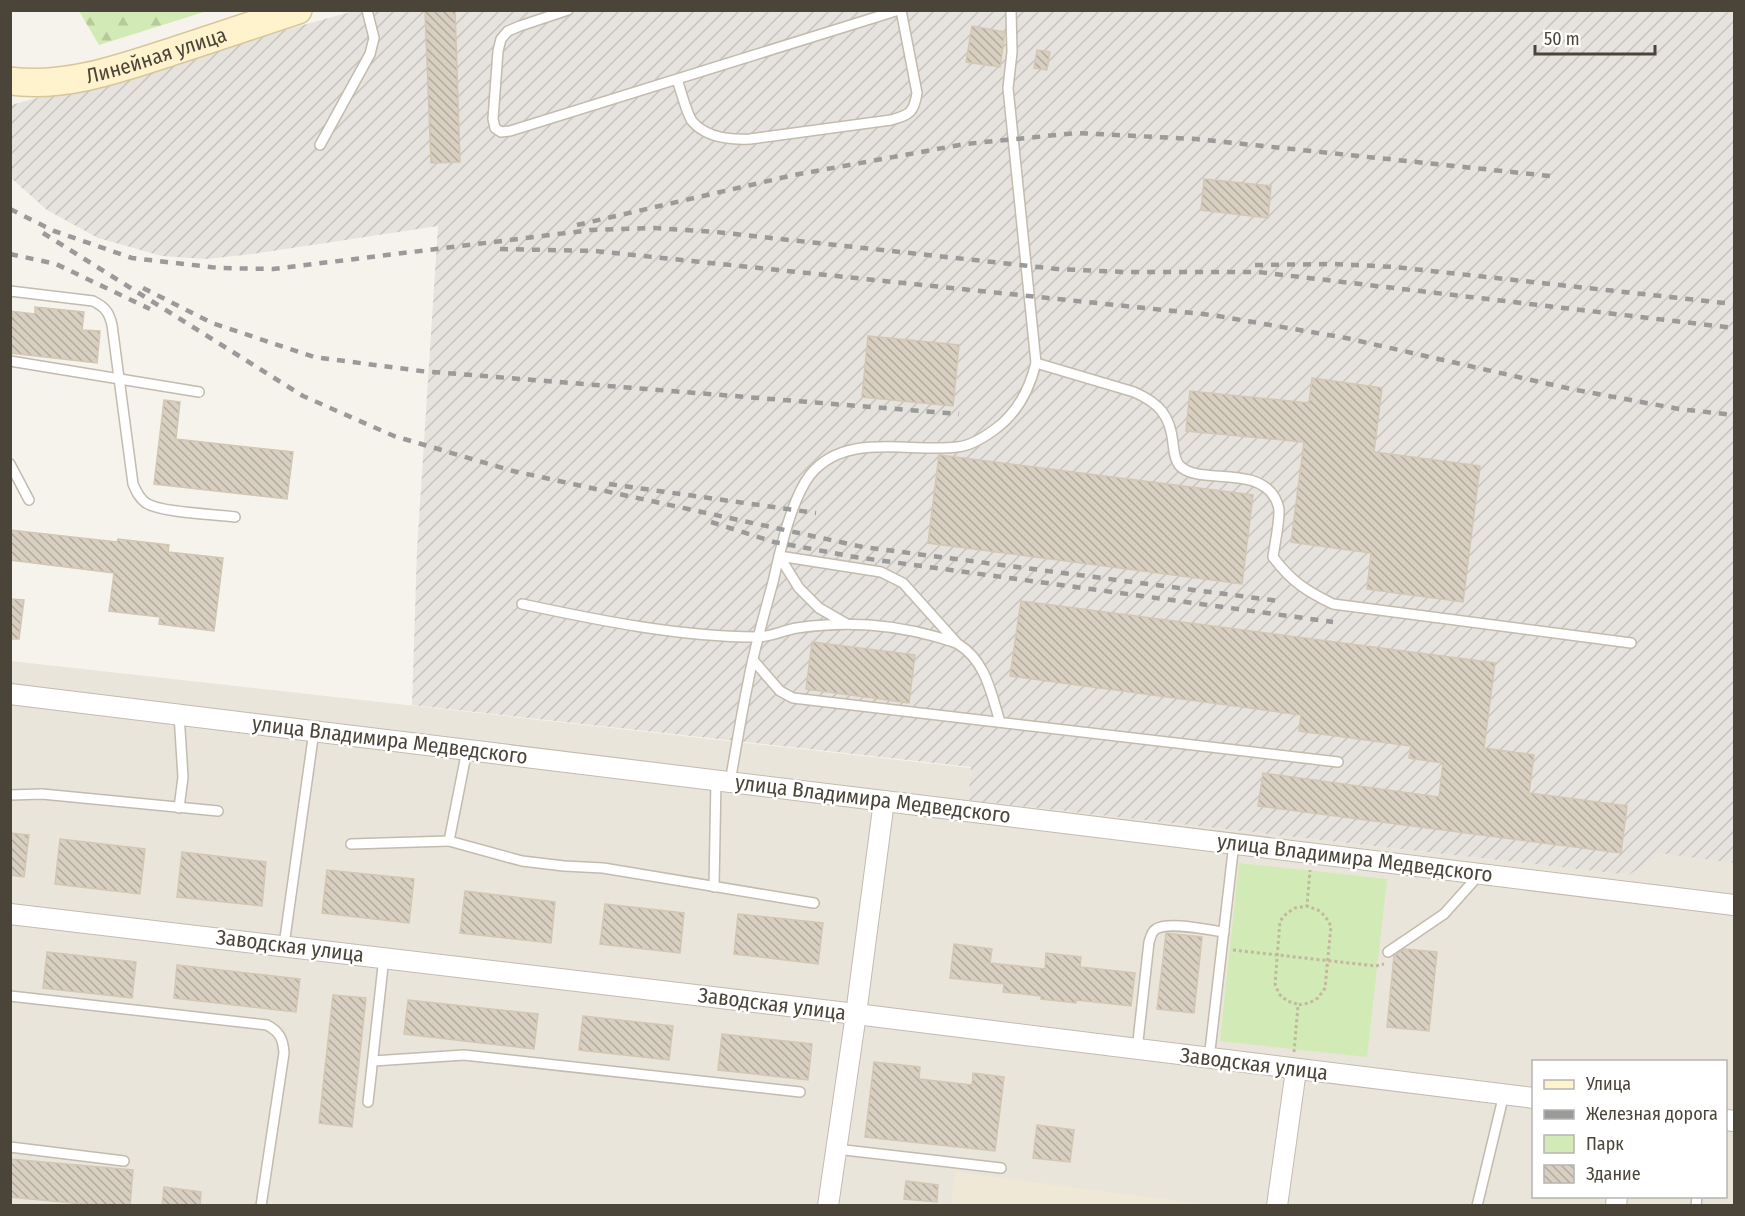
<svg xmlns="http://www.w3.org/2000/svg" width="1745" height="1216" viewBox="0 0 1745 1216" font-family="'Fira Sans Condensed',sans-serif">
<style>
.residential{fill:#eae5da;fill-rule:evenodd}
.industrial{fill:url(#industrial-furrows)}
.education{fill:#efe8d6}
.forest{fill:url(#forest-firs)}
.green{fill:#d2eab5}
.building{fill:url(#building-back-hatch);stroke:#d3c7b4;stroke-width:1.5}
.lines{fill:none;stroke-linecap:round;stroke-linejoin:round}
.lane-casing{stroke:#c2bbae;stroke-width:12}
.street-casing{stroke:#c2bbae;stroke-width:22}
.secondary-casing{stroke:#d6c79b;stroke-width:30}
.path{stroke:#c4b79f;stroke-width:3;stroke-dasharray:3 3;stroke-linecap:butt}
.lane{stroke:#fff;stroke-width:9}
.street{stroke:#fff;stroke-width:20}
.secondary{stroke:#fff3cd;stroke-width:27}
.rail{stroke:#9a9a9a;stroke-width:4.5;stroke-dasharray:8 8;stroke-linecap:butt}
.labels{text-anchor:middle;stroke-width:5;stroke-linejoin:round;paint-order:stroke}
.street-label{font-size:21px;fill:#4b4439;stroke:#fff}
</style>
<defs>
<pattern id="industrial-furrows" width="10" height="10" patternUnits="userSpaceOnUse" patternTransform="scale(1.5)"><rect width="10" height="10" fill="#e6e2dd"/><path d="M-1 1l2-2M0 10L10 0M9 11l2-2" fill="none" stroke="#c7c3be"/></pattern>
<pattern id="forest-firs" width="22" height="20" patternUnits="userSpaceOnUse" patternTransform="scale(1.5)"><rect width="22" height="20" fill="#d2eab5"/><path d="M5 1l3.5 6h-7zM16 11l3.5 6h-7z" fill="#b6ca9c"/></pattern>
<pattern id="building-back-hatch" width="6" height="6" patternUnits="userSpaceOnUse" patternTransform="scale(1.5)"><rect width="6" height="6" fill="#d8cfc1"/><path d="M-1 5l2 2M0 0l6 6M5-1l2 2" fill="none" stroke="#b1aa9e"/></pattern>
</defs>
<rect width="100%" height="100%" fill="#f6f3ec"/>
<path class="residential" d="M11 661 971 768 968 800 1629 875 1660 852 1734 863V1205L11 1206ZM1534 1062H1726V1196H1534Z"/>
<path class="industrial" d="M354 11H1734V863L1660 853 1629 875 968 800 971 767 412 705 417 550 438 226 253 254 206 259 162 256 98 238 47 210 11 178V105Z"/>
<path class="education" d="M956 1172 1107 1192 1210 1205H951Z"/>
<path class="forest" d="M79 11H207L99 45Z"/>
<path class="green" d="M1239 863 1387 879 1367 1057 1220 1041Z"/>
<g class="building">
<path d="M425 10H455L460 162 431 163Z"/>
<path d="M972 26 1005 32 1000 67 966 62Z"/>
<path d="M1037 50 1050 52 1047 70 1034 68Z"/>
<path d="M1204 179 1271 186 1268 218 1201 210Z"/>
<path d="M35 307 84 312 82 330 100 331 97 363 10 353V311L35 314Z"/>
<path d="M868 336 959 345 953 406 862 397Z"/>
<path d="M1312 378 1382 388 1374 452 1480 466 1463 602 1367 589 1371 553 1291 542 1304 442 1186 431 1190 391 1309 403Z"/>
<path d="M164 400 180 402 176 439 293 452 287 499 154 484Z"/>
<path d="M939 455 1253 495 1242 584 928 543Z"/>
<path d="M10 530 117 542 118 539 169 545 168 552 223 558 214 631 159 624 160 617 109 611 114 573 10 560Z"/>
<path d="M10 599 24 600 19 639H10Z"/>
<path d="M1021 601 1495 663 1484 748 1534 755 1529 793 1627 806 1621 853 1258 806 1263 773 1439 797 1443 763 1409 758 1411 746 1299 731 1301 715 1010 676Z"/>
<path d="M812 642 915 655 909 703 806 689Z"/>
<path d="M10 833 29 835 24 877 10 875Z"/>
<path d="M60 839 145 849 140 894 55 884Z"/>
<path d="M182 852 266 862 262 906 177 897Z"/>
<path d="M327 870 414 879 409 923 322 913Z"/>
<path d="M465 891 555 902 551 943 460 933Z"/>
<path d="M605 904 684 913 680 953 600 944Z"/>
<path d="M738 914 823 923 818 964 734 954Z"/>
<path d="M1166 933 1202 937 1194 1013 1157 1009Z"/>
<path d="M954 944 992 949 990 963 1045 969 1046 953 1081 957 1080 967 1135 973 1131 1006 1076 1000V1003L1041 999V996L1003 992 1004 984 950 978Z"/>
<path d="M1404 949 1437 952 1429 1031 1387 1027 1394 956Z"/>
<path d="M47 952 136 962 132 998 43 988Z"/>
<path d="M177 965 300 979 296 1012 174 998Z"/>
<path d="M333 995 366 998 352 1127 319 1123Z"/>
<path d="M408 1000 538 1014 534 1049 404 1034Z"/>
<path d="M583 1016 673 1026 669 1060 579 1050Z"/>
<path d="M722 1034 812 1044 808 1080 718 1070Z"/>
<path d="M874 1062 920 1067 919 1079 972 1085 973 1073 1004 1077 995 1151 865 1137Z"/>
<path d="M1037 1125 1074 1130 1070 1162 1033 1158Z"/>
<path d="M10 1159 133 1170 130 1206H104L10 1197Z"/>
<path d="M906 1181 938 1185 937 1202 904 1199Z"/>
<path d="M164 1187 201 1192 200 1206H162Z"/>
</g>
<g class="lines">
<g class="lane-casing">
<g id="lane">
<path d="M568 10 520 26 508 31 501 39 498 51 493 119 495 128 501 132 510 131 899 10"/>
<path d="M677 80C681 90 686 112 692 121 706 138 730 140 750 139L891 120C910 115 914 112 917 93L901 10"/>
<path d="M320 145 370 54 374 38 367 10"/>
<path d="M10 291 93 301C105 307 109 312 112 325L133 484C136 491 139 498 146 503 162 513 215 514 235 517"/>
<path d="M10 361 199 392"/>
<path d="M1036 363 1134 392C1159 403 1170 415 1173 443 1174 451 1174 458 1179 465 1197 486 1256 464 1275 498 1277 502 1279 507 1279 511 1279 526 1275 542 1273 557 1291 581 1306 591 1333 604L1631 643"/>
<path d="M10 464 29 500"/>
<path d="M522 604C597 620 680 637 757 637 770 637 784 630 797 628 844 621 891 624 937 637 944 639 952 641 958 644 986 661 991 693 1000 722"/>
<path d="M845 623 819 608 799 588 779 556 881 572 903 583 956 642"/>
<path d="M753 660 780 691 793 698 1338 762"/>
<path d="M467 750 449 841 522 861 564 866 603 868 814 903"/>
<path d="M730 782C736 749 741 716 748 683 754 649 764 615 773 582 780 551 791 500 810 475 845 431 909 453 957 447 970 446 983 438 994 430 1017 414 1029 391 1036 363L1008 88 1012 52 1011 10"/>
<path d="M10 795 42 794 218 811"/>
<path d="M179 808 183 777 179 714"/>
<path d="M351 844 449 841"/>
<path d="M714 887 716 780"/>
<path d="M284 945 314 731"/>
<path d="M1388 952 1444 914 1479 875"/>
<path d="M10 996 267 1025C280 1032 283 1039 284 1053L261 1206"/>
<path d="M1137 1050 1149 942C1151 937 1151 932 1156 929 1168 921 1208 930 1224 932"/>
<path d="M1209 1059 1234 843"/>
<path d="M373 1061 464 1055 800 1092"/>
<path d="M368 1102 384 957"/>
<path d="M10 1147 124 1161"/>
<path d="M836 1149 1001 1168"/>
<path d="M1477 1206 1504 1094"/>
<path d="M1696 1206 1697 1196"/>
</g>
</g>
<g class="street-casing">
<g id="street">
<path d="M10 694 1734 905"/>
<path d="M10 914 856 1014 1534 1098"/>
<path d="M1726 1120 1734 1121"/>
<path d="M828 1206 856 1014 884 801"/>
<path d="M1277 1206 1296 1070"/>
<path d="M1616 1206 1617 1196"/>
</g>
</g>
<g class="secondary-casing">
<g id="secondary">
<path id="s1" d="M10 81C67 89 127 66 180 49 219 36 259 23 298 10"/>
</g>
</g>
<g class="path">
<path d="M1233 950 1376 966 1384 964"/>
<path d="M1297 1004 1287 1001 1279 994 1275 984 1280 921 1287 913 1295 908 1307 906"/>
<path d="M1294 1052 1298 1005 1309 1003 1318 998 1325 988 1331 926 1325 916 1318 910 1307 906 1310 870"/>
</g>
<use href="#lane" class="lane"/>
<use href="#street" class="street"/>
<use href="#secondary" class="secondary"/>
<g class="rail">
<path d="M10 209 54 231 132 258 219 268 273 269 591 230 655 228 716 232 1057 269 1124 272H1258L1734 328"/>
<path d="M577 225 794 175 965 144 1077 133 1196 139 1550 176"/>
<path d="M43 233 303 396 394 436 513 471 863 547 1279 601"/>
<path d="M500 249 595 251 1212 315 1346 338 1571 389 1679 409 1734 415"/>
<path d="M10 254 56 264 150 309"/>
<path d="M1255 265 1334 264 1395 267 1734 304"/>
<path d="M143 288 212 323 314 357 421 371 959 414"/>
<path d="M609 484 816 513"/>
<path d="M711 522 774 542 855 557 1333 622"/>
</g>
</g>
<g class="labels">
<g class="street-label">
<text dy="7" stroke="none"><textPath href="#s1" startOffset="150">Линейная улица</textPath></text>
<text transform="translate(390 740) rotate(7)" y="7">улица Владимира Медведского</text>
<text transform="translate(873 799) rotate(7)" y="7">улица Владимира Медведского</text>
<text transform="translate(1355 858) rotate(7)" y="7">улица Владимира Медведского</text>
<text transform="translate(290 946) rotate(7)" y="7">Заводская улица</text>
<text transform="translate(772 1004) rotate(7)" y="7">Заводская улица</text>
<text transform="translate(1254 1064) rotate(7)" y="7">Заводская улица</text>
</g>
</g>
<rect width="1745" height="1216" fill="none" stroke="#4b4439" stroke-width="24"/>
<rect x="1532" y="1060" width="195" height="138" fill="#ffffff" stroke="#b7b4b0" stroke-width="1.5"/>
<rect x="1544" y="1080" width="30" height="9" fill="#fff3cd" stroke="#b7b4b0" stroke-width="1.5"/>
<text x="1586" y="1090" font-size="18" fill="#4b4439">Улица</text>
<rect x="1544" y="1110" width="30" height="9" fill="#9a9a9a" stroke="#b7b4b0" stroke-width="1.5"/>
<text x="1586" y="1120" font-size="18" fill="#4b4439">Железная дорога</text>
<rect x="1544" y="1135" width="30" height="18" fill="#d2eab5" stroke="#b7b4b0" stroke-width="1.5"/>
<text x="1586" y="1150" font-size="18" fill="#4b4439">Парк</text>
<rect x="1544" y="1165" width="30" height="18" fill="url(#building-back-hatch)" stroke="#b7b4b0" stroke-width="1.5"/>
<text x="1586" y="1180" font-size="18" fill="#4b4439">Здание</text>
<path d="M1535 45v9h120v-9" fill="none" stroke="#4b4439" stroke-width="3"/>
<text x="1544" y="45" font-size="18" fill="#4b4439" stroke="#ffffff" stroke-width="4.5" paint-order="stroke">50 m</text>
</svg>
